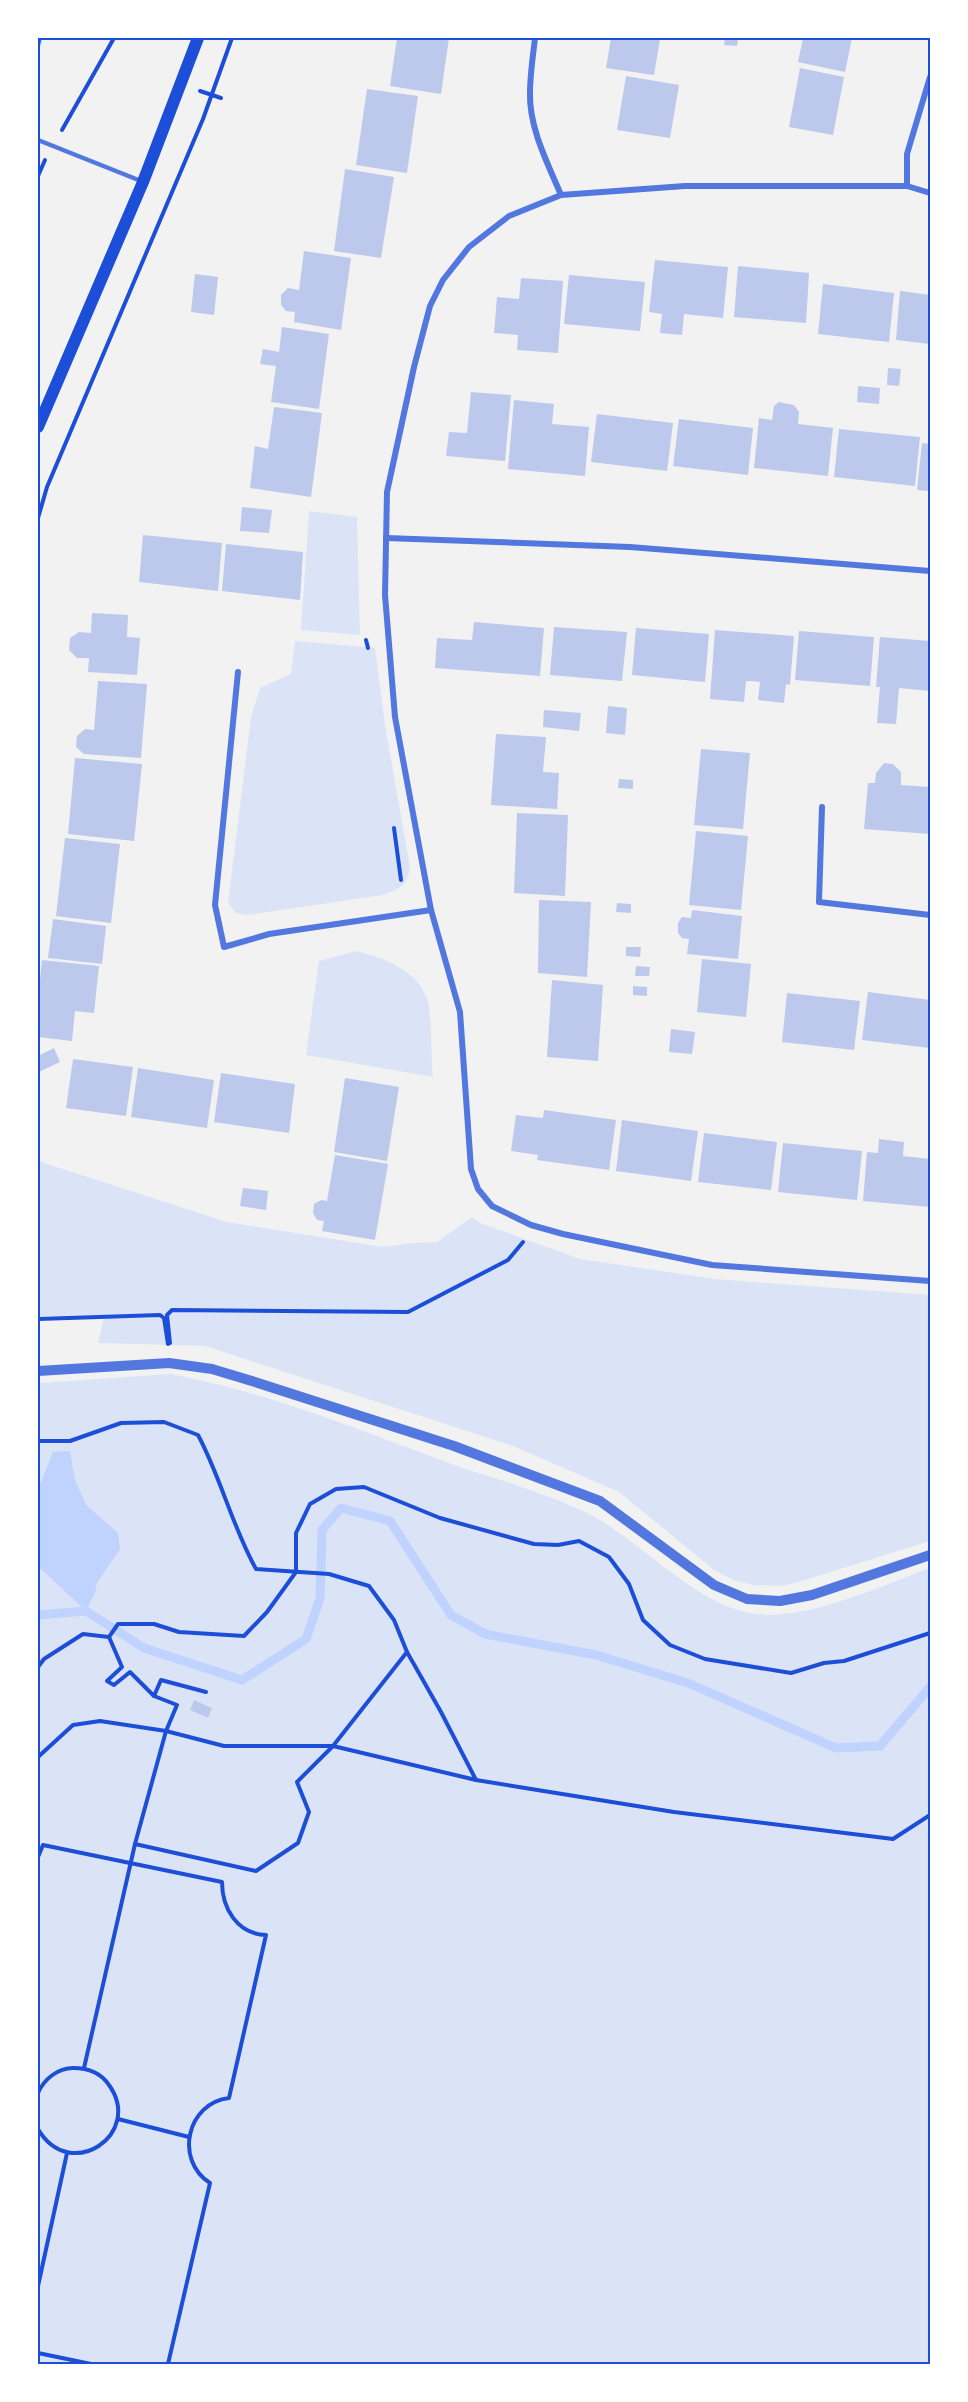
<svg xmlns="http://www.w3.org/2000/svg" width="968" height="2402" viewBox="0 0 968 2402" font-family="Spectral,serif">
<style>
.green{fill:#dbe4f7}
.water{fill:#bfd3fe}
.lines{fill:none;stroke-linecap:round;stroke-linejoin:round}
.stream{stroke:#bfd3fe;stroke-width:9}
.building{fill:#bdc9ec}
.path{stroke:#1d4ed8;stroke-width:4}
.service{stroke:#5277de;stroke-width:4.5}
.minor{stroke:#5277de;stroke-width:6}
.tertiary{stroke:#5277de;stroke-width:10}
.secondary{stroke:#1d4ed8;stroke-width:12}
.neatline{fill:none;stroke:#1d4ed8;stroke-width:2}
</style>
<rect width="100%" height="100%" fill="#f2f2f2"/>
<g class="green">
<path d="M309 511 357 517 360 635 301 630Z"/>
<path d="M295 641 375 648 385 725 410 867C408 885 400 889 383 895L247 915 236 913 228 903 251 717 260 688 291 674Z"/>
<path d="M356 951C384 958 419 970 428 1002 432 1020 431 1057 433 1077L306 1055 319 961Z"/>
<path d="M38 1161 227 1222 383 1247 412 1243 437 1242 472 1217 480 1223 580 1259 715 1279 930 1295V1541L802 1581 782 1586 753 1585 733 1580 714 1570 619 1492 513 1446 205 1346 98 1343 104 1318 157 1317 169 1322V1320L166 1319 165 1315 38 1316Z"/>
<path d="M170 1374C265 1391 356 1429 446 1462 494 1479 546 1492 591 1515 641 1541 700 1609 757 1614 809 1620 880 1586 930 1568V2364H38V1383Z"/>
</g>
<path class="water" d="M70 1451 75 1480 86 1505 118 1533 120 1549 97 1583 95 1593 86 1611 38 1566V1486L41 1482 53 1452Z"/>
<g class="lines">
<path class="stream" d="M38 1615 86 1611 144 1648 242 1680 306 1639 320 1598 322 1530 341 1508 390 1521 451 1615 485 1634 596 1655 688 1683 836 1748 880 1746 930 1687"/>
</g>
<g class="building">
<path d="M397 38H449L441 94 390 86Z"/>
<path d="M611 38 660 39 654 75 606 68Z"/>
<path d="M725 38H738L737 46 724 45Z"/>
<path d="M803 38H852L845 72 798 62Z"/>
<path d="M800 68 844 77 833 135 789 127Z"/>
<path d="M626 76 679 85 670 138 617 130Z"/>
<path d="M367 89 418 96 407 173 356 165Z"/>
<path d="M345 169 394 177 381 258 334 251Z"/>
<path d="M304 251 351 258 341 330 294 322 295 312 286 311 281 305V295L288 288 299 290Z"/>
<path d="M655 260 728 267 723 318 684 314 682 335 660 333 662 314 649 312Z"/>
<path d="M738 266 809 273 806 323 734 317Z"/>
<path d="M195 274 218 277 214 315 191 312Z"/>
<path d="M569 275 645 282 640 331 564 324Z"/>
<path d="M521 278 563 281 558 353 517 350 518 335 494 333 497 297 519 299Z"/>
<path d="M823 284 894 293 889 342 818 334Z"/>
<path d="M900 291 930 295V344L896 340Z"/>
<path d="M282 327 329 334 319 409 271 402 276 366 260 364 263 349 279 352Z"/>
<path d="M888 368 901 369 899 386 887 385Z"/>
<path d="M858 386 880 388 879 404 857 402Z"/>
<path d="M471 392 511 395 505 461 446 456 449 432 467 433Z"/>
<path d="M514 400 554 404 552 424 589 427 585 476 508 469Z"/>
<path d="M779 402 794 405 799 412 798 424 833 428 828 476 754 468 759 418 772 420 774 406Z"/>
<path d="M274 407 322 413 311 497 250 488 255 446 268 449Z"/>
<path d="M597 414 673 423 667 471 591 462Z"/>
<path d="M679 419 753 428 748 475 673 466Z"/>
<path d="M839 429 920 437 915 486 834 477Z"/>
<path d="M922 443 930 444V491L917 490Z"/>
<path d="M242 507 272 510 269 533 240 531Z"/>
<path d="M143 535 222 543 218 591 139 582Z"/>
<path d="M226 544 303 552 300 600 222 591Z"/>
<path d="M92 613 128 615 127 637 140 638 137 675 88 672 89 658H77L69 650 70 638 79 632 91 633Z"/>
<path d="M474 622 544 628 540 676 435 668 437 638 472 640Z"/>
<path d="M554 627 627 632 622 681 550 675Z"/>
<path d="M636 628 709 634 705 682 632 675Z"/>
<path d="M715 630 794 636 790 685 786 684 784 703 758 700 760 682 751 681H746L744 702 710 699Z"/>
<path d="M799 631 874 637 870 686 795 680Z"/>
<path d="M880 637 930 641V691L899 688 896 724 877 723 880 687H876Z"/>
<path d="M98 681 147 684 141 758 84 754 76 747 77 736 85 729 94 730Z"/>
<path d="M608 706 627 708 625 735 606 733Z"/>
<path d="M544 710 581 713 579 731 543 727Z"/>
<path d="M496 734 546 737 543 772 559 773 557 809 491 805Z"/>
<path d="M701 749 750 753 743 829 694 825Z"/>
<path d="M75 758 142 764 134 841 68 834Z"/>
<path d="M884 763 893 764 901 772V785L930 787V834L864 829 868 783H875L876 773Z"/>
<path d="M619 779 633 780V789L618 788Z"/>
<path d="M517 813 568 815 565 896 514 893Z"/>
<path d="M696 831 748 836 741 910 689 905Z"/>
<path d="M65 838 120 844 111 923 56 916Z"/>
<path d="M539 900 591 902 587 977 538 973Z"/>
<path d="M617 903 631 904V913L616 912Z"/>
<path d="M692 910 742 916 738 959 687 954 689 939 682 938 678 933V923L682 917 691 918Z"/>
<path d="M53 919 106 926 102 964 48 958Z"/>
<path d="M626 947H641L640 957 626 956Z"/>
<path d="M702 959 751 964 746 1017 697 1012Z"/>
<path d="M42 960 99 966 94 1013 75 1011 72 1041 38 1037V1000Z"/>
<path d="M636 966 650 967 649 976H635Z"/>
<path d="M552 980 603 985 598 1061 547 1057Z"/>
<path d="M633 986 647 987V996L633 995Z"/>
<path d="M868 992 930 1000V1048L862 1040Z"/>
<path d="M787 993 860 1001 854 1050 782 1042Z"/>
<path d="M671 1029 695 1032 692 1054 669 1052Z"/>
<path d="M54 1048 60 1062 39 1072 38 1056Z"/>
<path d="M73 1059 133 1067 126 1116 66 1108Z"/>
<path d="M138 1068 214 1080 207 1128 131 1117Z"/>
<path d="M221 1073 295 1084 289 1133 214 1122Z"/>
<path d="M345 1078 399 1087 387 1161 334 1152Z"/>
<path d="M544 1110 616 1120 609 1170 537 1160 538 1155 511 1151 516 1115 543 1118Z"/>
<path d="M622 1120 698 1131 691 1181 616 1171Z"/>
<path d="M704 1133 777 1142 771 1190 698 1182Z"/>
<path d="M879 1139 904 1142 903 1156 930 1159V1207L863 1201 867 1152 878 1153Z"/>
<path d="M783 1143 862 1151 857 1200 778 1192Z"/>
<path d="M335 1155 388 1164 375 1240 322 1231 324 1221 317 1220 313 1213 314 1204 321 1200 327 1201Z"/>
<path d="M243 1188 268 1191 266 1210 240 1206Z"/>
<path d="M194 1700 212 1708 208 1718 190 1710Z"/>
</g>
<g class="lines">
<g class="path">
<path d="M200 91 221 98"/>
<path d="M62 130 114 38"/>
<path d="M38 176 45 160"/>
<path d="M38 518 47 487 203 119 232 38"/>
<path d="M366 640 368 648"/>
<path d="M394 828 401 880"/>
<path d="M38 1319 160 1315 164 1318 168 1344 170 1343 167 1315 172 1310 408 1312 508 1260 523 1242"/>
<path d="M38 1441H70L121 1423 164 1422 198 1435C221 1478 232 1526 256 1569L329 1574 369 1586 394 1620 407 1652 441 1712 476 1780"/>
<path d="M109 1637 118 1624H154L179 1632 244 1636 267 1612 296 1572V1533L310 1504 336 1489 364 1487 440 1518 534 1544 558 1545 579 1541 609 1557 629 1584 643 1620 670 1645 705 1659 791 1673 824 1663 844 1661 930 1633"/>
<path d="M38 1667 44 1659 83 1634 109 1637 122 1667 107 1681 114 1685 130 1672 154 1696 161 1680 206 1692"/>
<path d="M38 1757 73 1725 100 1721 166 1731 224 1746H333L476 1780 525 1788 674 1812 893 1839 930 1815"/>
<path d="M135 1844 256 1871 298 1843 309 1812 297 1782 333 1746 407 1652"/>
<path d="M38 1857 43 1845 222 1882C222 1908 237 1934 266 1935L229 2098C187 2103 174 2160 210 2183L168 2364"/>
<path d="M84 2068 135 1844 166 1731 177 1705 154 1696"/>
<path d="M38 2093C44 2079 58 2068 73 2068 87 2068 101 2073 109 2085 144 2134 70 2184 38 2129"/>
<path d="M118 2119 189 2137"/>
<path d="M38 2286 67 2153"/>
<path d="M38 2353 91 2364"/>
</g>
<g class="service">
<path d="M38 45 40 38"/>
<path d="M38 140 141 181"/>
</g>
<g class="minor">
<path d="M535 38C533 56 530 75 530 93 529 128 548 164 561 195"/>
<path d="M907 186V154L930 77"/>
<path d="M930 193 907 186H685L561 195 509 216 469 247 443 280 430 306 414 367 387 492 385 595 395 717 431 910 460 1012 471 1169 478 1189 492 1206 531 1225 563 1234 712 1265 930 1281"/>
<path d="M386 538 630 547 930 571"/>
<path d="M238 672 215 905 224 947 269 934 431 910"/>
<path d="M822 807 819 902 930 915"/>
</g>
<path class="tertiary" d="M38 1371 169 1363 212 1369 255 1382 454 1446 600 1501 714 1585 747 1599 780 1601 812 1595 930 1555"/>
<path class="secondary" d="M38 427 143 182 198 38"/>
</g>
<rect width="968" height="2402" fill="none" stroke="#ffffff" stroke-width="78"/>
<rect x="39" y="39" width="890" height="2324" class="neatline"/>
</svg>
